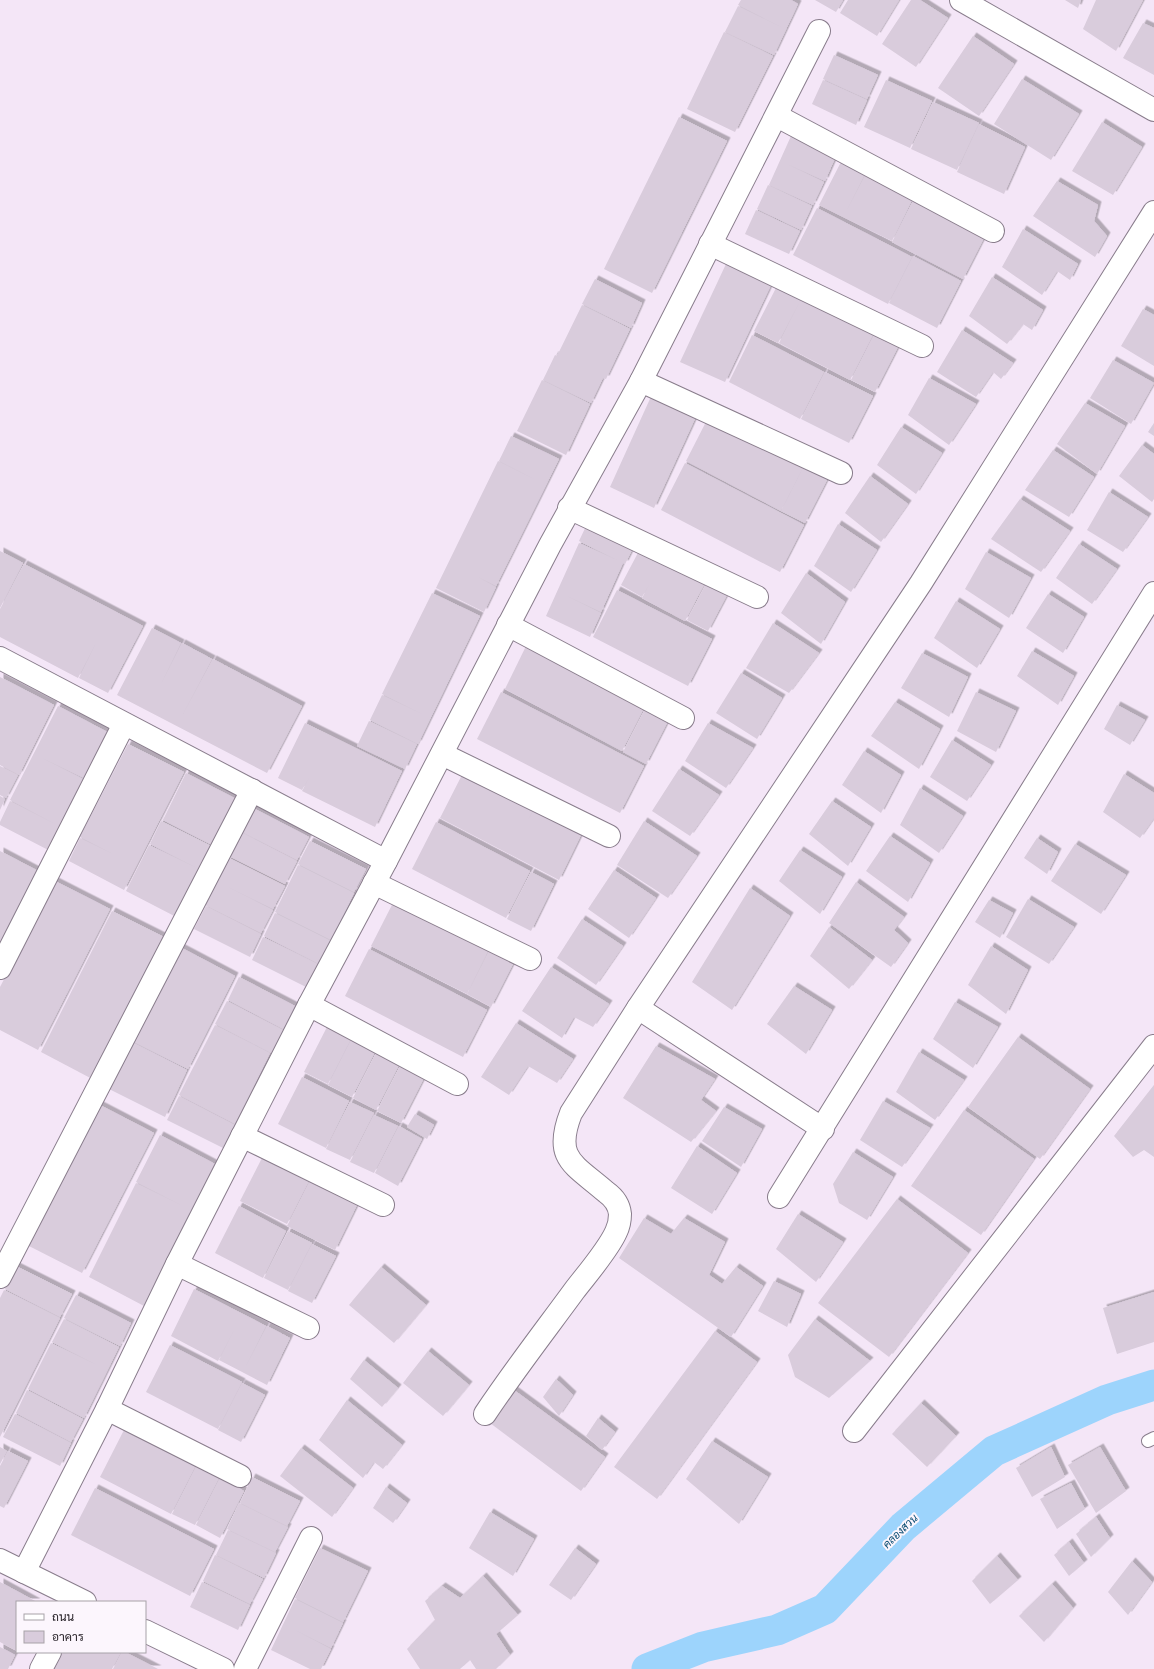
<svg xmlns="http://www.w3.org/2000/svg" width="1154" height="1669" viewBox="0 0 1154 1669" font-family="Lato,Sarabun,sans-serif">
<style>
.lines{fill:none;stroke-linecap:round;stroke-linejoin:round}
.canal{stroke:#9dd4fc;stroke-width:31}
.building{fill:#d9ccdc;filter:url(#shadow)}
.service-casing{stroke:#897d8c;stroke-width:14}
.minor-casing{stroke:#897d8c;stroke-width:24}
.service{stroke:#fff;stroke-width:12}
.minor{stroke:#fff;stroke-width:22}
.labels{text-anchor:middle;stroke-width:4;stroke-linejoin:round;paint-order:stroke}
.water-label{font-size:11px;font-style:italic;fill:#0a4d73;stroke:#fcf6fd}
</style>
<defs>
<filter id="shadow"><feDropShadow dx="3.5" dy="-3.5" stdDeviation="0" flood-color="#0004"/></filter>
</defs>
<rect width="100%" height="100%" fill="#f4e6f7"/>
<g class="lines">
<path class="canal" d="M647 1669 703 1647 777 1630 825 1609 903 1527 994 1451 1107 1400 1154 1385"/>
</g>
<g class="building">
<path d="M741 0H791L798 4 774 55 725 32 738 6 783 28 738 5Z"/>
<path d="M815 0H843L836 12Z"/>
<path d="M848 0H899L877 36 840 13Z"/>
<path d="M911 0H920L948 18 916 67 882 44Z"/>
<path d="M1065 0H1081L1078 8Z"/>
<path d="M1096 0H1143L1116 51 1083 29Z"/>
<path d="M1143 23 1154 28V75L1123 58Z"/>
<path d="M724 32 773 56 735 132 687 109Z"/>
<path d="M973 36 1014 64 979 116 938 88Z"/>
<path d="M834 55 878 75 867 99 823 79Z"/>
<path d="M1022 79 1079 114 1051 160 994 124Z"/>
<path d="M823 80 867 100 856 125 812 104Z"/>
<path d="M886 80 932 101 910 148 864 127Z"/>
<path d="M933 102 979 123 957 170 911 149Z"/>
<path d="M679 117 727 141 652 293 604 269Z"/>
<path d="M1102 122 1142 147 1113 195 1072 171Z"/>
<path d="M979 124 1025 147 1004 194 957 172Z"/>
<path d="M791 136 836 156 825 181 787 164 824 182 813 205 769 185Z"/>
<path d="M843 158 867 170 847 210 868 170 915 194 892 241 819 205Z"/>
<path d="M1057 181 1098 205 1094 221 1107 236 1095 257 1033 216Z"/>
<path d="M768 185 812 206 801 230 757 209Z"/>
<path d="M916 195 987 232 963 279 892 242Z"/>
<path d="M817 208 912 257 888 304 793 255Z"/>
<path d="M756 210 800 231 789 254 745 234Z"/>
<path d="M1023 229 1078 264 1070 280 1057 271 1042 295 1002 267Z"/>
<path d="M913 256 961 281 937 328 889 303Z"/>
<path d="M726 264 771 285 725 382 680 362Z"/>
<path d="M992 277 1043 310 1032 330 1023 324 1007 344 969 316Z"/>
<path d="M595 279 642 303 631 328 582 304Z"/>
<path d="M778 284 874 333 850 380 779 343 799 303 778 343 754 331Z"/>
<path d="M582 305 630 329 606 379 603 378 591 403 543 380 555 355 557 356Z"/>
<path d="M1143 309 1154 315V366L1121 346Z"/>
<path d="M962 330 1013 363 1001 379 993 372 976 397 937 372Z"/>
<path d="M875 333 899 345 875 392 851 380Z"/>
<path d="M752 335 824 372 800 419 729 382Z"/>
<path d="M1113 360 1154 383 1131 424 1090 398Z"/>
<path d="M825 372 873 396 849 443 801 419Z"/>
<path d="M929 378 976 404 949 445 908 415Z"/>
<path d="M542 380 590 404 566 455 517 431Z"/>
<path d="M654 390 699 410 654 508 610 487Z"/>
<path d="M1085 403 1125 426 1097 474 1057 444Z"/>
<path d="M710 414 805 464 781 511 686 461Z"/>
<path d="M1154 423V436L1148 432Z"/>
<path d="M901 427 942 453 916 494 877 465Z"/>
<path d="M511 436 559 459 496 586 478 577 496 587 484 612 436 588 498 461 536 480 499 461Z"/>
<path d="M1142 445 1154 454V499L1152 502 1119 476Z"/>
<path d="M1053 450 1094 477 1069 517 1025 490Z"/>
<path d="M685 463 804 525 780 572 661 510Z"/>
<path d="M805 464 829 476 805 523 781 511Z"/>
<path d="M870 476 908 504 881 542 845 513Z"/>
<path d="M1109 492 1148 517 1123 552 1087 530Z"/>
<path d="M1020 499 1070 531 1041 572 991 539Z"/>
<path d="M588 522 635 544 625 564 623 563 601 612 567 596 601 613 590 637 546 616 579 543 617 560 579 541Z"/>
<path d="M838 524 877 550 851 592 814 566Z"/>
<path d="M1079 544 1117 569 1092 604 1056 578Z"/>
<path d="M641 547 705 583 685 621 642 598 649 585 642 597 621 585Z"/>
<path d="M0 551 23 563 0 608Z"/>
<path d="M986 552 1031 578 1009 618 965 589Z"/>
<path d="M24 564 143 626 108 693 79 678 96 643 78 678 0 637V609Z"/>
<path d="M806 573 845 602 821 644 781 613Z"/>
<path d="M707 582 728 593 708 631 687 620Z"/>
<path d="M617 590 712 639 688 686 593 637Z"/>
<path d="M432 593 480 616 418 744 370 720 382 695 422 714 382 694Z"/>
<path d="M1048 594 1084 617 1063 653 1026 628Z"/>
<path d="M956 601 1000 629 977 668 934 638Z"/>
<path d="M773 623 819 653 789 693 746 668Z"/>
<path d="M152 628 181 643 161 684 182 643 212 659 183 714 213 659 302 706 267 773 117 695Z"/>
<path d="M528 642 646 704 622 751 505 689Z"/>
<path d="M1032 651 1074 676 1058 705 1017 676Z"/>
<path d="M922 653 968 677 949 717 901 688Z"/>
<path d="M741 673 782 698 757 739 716 713Z"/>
<path d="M0 677 54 705 19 775 0 765Z"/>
<path d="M501 692 644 766 620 813 477 739Z"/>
<path d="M976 692 1016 711 996 752 957 731Z"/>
<path d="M895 702 940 729 919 769 871 736Z"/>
<path d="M647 705 670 717 646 764 623 752Z"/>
<path d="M1117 705 1145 720 1130 745 1104 729Z"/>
<path d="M58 706 113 735 90 781 42 758 89 782 54 853 0 825V822L10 801 55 824 10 800Z"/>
<path d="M369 721 417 744 405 769 357 746Z"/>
<path d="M305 723 402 771 375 827 302 791 309 778 302 790 278 778Z"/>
<path d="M708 723 753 748 726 788 685 761Z"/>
<path d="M952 740 991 765 967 801 930 777Z"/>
<path d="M128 744 184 772 124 890 69 861 80 838 113 854 80 837Z"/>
<path d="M864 751 901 775 881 813 842 785Z"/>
<path d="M0 766 18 775 6 798 0 795Z"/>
<path d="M679 769 719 795 690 836 652 811Z"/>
<path d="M464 771 535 807 528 820 535 808 582 833 559 880 440 818Z"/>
<path d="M186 773 242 802 218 848 163 820Z"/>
<path d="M1124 774 1154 793V818L1140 838 1103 812Z"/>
<path d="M920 788 963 816 939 853 900 825Z"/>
<path d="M0 796 5 799 0 810Z"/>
<path d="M832 801 871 827 848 866 809 834Z"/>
<path d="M253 808 309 837 297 860 242 832Z"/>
<path d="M161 821 217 849 182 920 126 891 149 845 197 868 150 844Z"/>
<path d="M644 821 697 856 668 898 617 865Z"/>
<path d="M436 822 530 871 506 918 412 869Z"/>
<path d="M241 832 297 861 285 884 229 856Z"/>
<path d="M890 836 930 863 908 902 866 871Z"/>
<path d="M1037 838 1058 852 1047 874 1024 858Z"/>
<path d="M310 841 366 869 354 892 298 864Z"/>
<path d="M1075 844 1126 875 1101 914 1051 881Z"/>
<path d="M800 850 842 877 820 914 779 881Z"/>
<path d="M0 851 44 874 0 960Z"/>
<path d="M229 858 285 886 273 909 228 887 273 910 261 933 205 905Z"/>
<path d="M298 865 354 893 331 940 275 912Z"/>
<path d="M614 870 656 898 629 938 588 909Z"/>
<path d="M531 872 554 884 531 931 507 919Z"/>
<path d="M55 881 110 909 38 1050 0 1030V987Z"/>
<path d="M856 882 904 917 894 930 908 943 891 967 829 923Z"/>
<path d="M750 888 790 916 732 1010 692 982Z"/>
<path d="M395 899 490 947 467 994 371 946Z"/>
<path d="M1028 899 1074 927 1049 964 1006 937Z"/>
<path d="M989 900 1013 913 1000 938 975 922Z"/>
<path d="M206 906 261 934 250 957 194 929Z"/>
<path d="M112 911 168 939 96 1081 41 1052Z"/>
<path d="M275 913 331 941 319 964 264 936Z"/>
<path d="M582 919 623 946 596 985 557 958Z"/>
<path d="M829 927 872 960 849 989 810 956Z"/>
<path d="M263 937 320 965 308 988 252 960Z"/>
<path d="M991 946 1028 970 1006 1014 968 985Z"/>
<path d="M180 947 235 976 188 1069 132 1041Z"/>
<path d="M491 947 515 960 491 1007 467 994Z"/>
<path d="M369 949 487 1010 463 1057 345 996Z"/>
<path d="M551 967 609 1004 593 1027 574 1017 562 1038 522 1011Z"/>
<path d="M239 977 295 1006 283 1029 228 1000Z"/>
<path d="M794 986 832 1010 806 1054 767 1024Z"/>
<path d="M227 1001 283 1030 271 1053 215 1024Z"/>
<path d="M955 1002 998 1027 973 1068 933 1039Z"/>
<path d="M516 1023 573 1059 557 1083 528 1066 509 1095 481 1077Z"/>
<path d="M215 1025 270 1053 235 1124 179 1095Z"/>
<path d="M328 1025 352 1037 328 1084 304 1072Z"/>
<path d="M1018 1037 1090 1089 1040 1159 968 1107Z"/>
<path d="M352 1038 376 1050 352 1097 328 1085Z"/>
<path d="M132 1042 187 1070 165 1117 109 1089Z"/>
<path d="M656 1046 715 1079 701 1100 716 1111 691 1142 623 1098Z"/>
<path d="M377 1051 400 1063 376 1110 353 1098Z"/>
<path d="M919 1052 964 1080 935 1120 896 1092Z"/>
<path d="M401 1064 425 1076 401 1123 377 1111Z"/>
<path d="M302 1077 349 1101 326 1148 278 1124Z"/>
<path d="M1154 1085V1157L1144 1150 1133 1157 1114 1136Z"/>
<path d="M179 1096 235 1125 223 1148 167 1120Z"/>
<path d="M883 1101 930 1128 902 1167 860 1140Z"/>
<path d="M350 1102 374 1113 350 1160 326 1149Z"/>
<path d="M98 1104 154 1133 82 1273 27 1245Z"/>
<path d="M724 1107 762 1129 741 1167 702 1141Z"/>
<path d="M964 1110 1034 1159 981 1235 911 1186Z"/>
<path d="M415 1114 434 1125 427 1139 407 1127Z"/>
<path d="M374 1115 398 1126 374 1173 350 1162Z"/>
<path d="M399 1126 422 1139 398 1186 375 1173Z"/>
<path d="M160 1135 215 1164 144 1306 89 1277 136 1183 181 1205 136 1182Z"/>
<path d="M697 1146 737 1173 712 1214 671 1188Z"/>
<path d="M853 1152 893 1177 867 1220 839 1203 833 1184Z"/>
<path d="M264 1154 311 1177 287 1224 240 1201Z"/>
<path d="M311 1179 358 1203 335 1250 287 1226Z"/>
<path d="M897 1199 968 1253 889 1357 818 1303Z"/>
<path d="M239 1206 286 1231 263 1278 215 1253Z"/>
<path d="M798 1214 843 1242 816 1282 776 1249Z"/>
<path d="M644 1218 671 1234 684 1218 725 1242 709 1275 722 1284 736 1267 763 1286 731 1337 619 1258Z"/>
<path d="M288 1231 312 1243 288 1290 264 1278Z"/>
<path d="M312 1244 336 1256 312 1303 288 1291Z"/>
<path d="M16 1266 72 1294 60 1317 5 1289Z"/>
<path d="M381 1267 426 1305 394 1343 349 1305Z"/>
<path d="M774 1281 801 1294 787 1327 758 1311Z"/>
<path d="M194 1289 266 1326 246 1366 267 1326 290 1338 267 1385 219 1360 234 1330 218 1361 171 1336Z"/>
<path d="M4 1290 60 1318 0 1437V1298Z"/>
<path d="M1154 1292V1342L1117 1354 1103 1308Z"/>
<path d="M76 1295 131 1323 120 1346 64 1318Z"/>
<path d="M64 1319 119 1347 84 1418 28 1389 51 1343 97 1365 52 1342Z"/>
<path d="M815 1319 870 1361 829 1398 795 1377 788 1355Z"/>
<path d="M715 1331 757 1362 657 1499 614 1467Z"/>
<path d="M170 1345 242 1382 218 1429 146 1392Z"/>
<path d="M428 1351 469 1385 443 1416 403 1383Z"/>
<path d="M364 1360 398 1388 382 1407 350 1379Z"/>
<path d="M556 1379 573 1395 559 1416 543 1397Z"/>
<path d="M242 1383 265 1395 241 1442 218 1430Z"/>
<path d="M27 1390 83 1419 71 1442 16 1413Z"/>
<path d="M514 1390 605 1457 581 1491 490 1423Z"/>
<path d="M347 1400 402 1445 383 1469 374 1462 363 1478 319 1440Z"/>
<path d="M921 1403 956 1436 927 1467 892 1434Z"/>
<path d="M15 1414 71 1443 60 1466 3 1437Z"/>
<path d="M598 1418 615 1432 602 1450 586 1436Z"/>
<path d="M124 1430 195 1467 171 1514 100 1477Z"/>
<path d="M712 1441 768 1477 739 1524 686 1479Z"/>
<path d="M0 1447 7 1451 0 1464Z"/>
<path d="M1051 1447 1065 1477 1032 1497 1016 1468Z"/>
<path d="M1100 1447 1126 1491 1096 1513 1068 1465Z"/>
<path d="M301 1448 353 1488 332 1517 280 1476Z"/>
<path d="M8 1451 28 1461 4 1508 0 1506V1466Z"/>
<path d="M196 1467 219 1478 195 1525 172 1514Z"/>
<path d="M252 1477 300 1501 287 1526 240 1503Z"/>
<path d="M220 1478 244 1491 220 1538 196 1525Z"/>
<path d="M1071 1483 1085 1509 1057 1529 1040 1499Z"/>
<path d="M386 1487 407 1503 393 1523 373 1508Z"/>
<path d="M95 1488 214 1549 190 1596 71 1535Z"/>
<path d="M239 1503 288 1527 275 1552 227 1529Z"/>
<path d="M490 1512 534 1539 513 1576 469 1548Z"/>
<path d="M1096 1517 1110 1538 1091 1557 1076 1534Z"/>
<path d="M228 1530 276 1553 264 1578 216 1555Z"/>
<path d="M1069 1542 1084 1563 1069 1576 1054 1555Z"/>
<path d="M320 1548 368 1571 343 1622 295 1598Z"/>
<path d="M575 1548 596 1564 571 1600 549 1585Z"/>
<path d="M215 1555 263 1579 250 1604 203 1581Z"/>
<path d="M997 1556 1018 1580 990 1604 972 1581Z"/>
<path d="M1132 1561 1152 1582 1128 1615 1108 1592Z"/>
<path d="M483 1576 518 1615 496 1634 510 1655 496 1669H476L470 1660 460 1669H420L407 1649 435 1620 425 1601 442 1586 460 1598Z"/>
<path d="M0 1582 37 1602H17V1651L0 1642Z"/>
<path d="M202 1582 250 1605 238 1630 190 1607Z"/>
<path d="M1052 1584 1073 1608 1044 1642 1019 1616Z"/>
<path d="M295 1599 343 1623 331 1648 295 1630 331 1649 321 1669H310L271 1650Z"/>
<path d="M0 1647 15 1655 8 1669H0Z"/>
<path d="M62 1652H121L112 1669H53Z"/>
<path d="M122 1652H125L158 1669H113Z"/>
</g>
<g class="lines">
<g class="service-casing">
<path id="service" d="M1148 1441 1154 1438"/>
</g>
<g class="minor-casing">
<g id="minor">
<path d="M961 0 1154 110"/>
<path d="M777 116 993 231"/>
<path d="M710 244 922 346"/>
<path d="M641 381 841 473"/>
<path d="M569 508 757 597"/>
<path d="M508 625 683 718"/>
<path d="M0 658 386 861"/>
<path d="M442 754 609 836"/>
<path d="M374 883 530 959"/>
<path d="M0 968 124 724"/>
<path d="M309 1005 457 1084"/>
<path d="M638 1008 823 1129"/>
<path d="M242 1136 383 1205"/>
<path d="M779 1197 1154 593"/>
<path d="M177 1264 308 1328"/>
<path d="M0 1277 252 790"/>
<path d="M107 1409 240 1476"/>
<path d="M485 1414C513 1372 544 1332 574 1291 587 1274 608 1250 616 1232 619 1226 620 1220 620 1214 619 1204 613 1197 606 1192 574 1164 553 1159 571 1113L638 1008 921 583 1154 212"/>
<path d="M854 1431 1154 1046"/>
<path d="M0 1560 85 1602"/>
<path d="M24 1572 107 1409 177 1264 309 1005 386 861 550 545 641 381 819 31"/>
<path d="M145 1631 223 1669"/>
<path d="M41 1669 50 1652"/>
<path d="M245 1669 311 1538"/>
</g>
</g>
<use href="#service" class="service"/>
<use href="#minor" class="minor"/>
</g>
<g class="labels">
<g class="water-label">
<text transform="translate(900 1531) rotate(-44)" y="4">คลองสวน</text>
</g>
</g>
<rect x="16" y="1601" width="130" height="52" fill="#fcf6fd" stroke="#a7a2a8"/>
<rect x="24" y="1614" width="20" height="6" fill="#ffffff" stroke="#a7a2a8"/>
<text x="52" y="1621" font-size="12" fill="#282329">ถนน</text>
<rect x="24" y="1631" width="20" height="12" fill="#d9ccdc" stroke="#a7a2a8"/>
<text x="52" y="1641" font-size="12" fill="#282329">อาคาร</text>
</svg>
